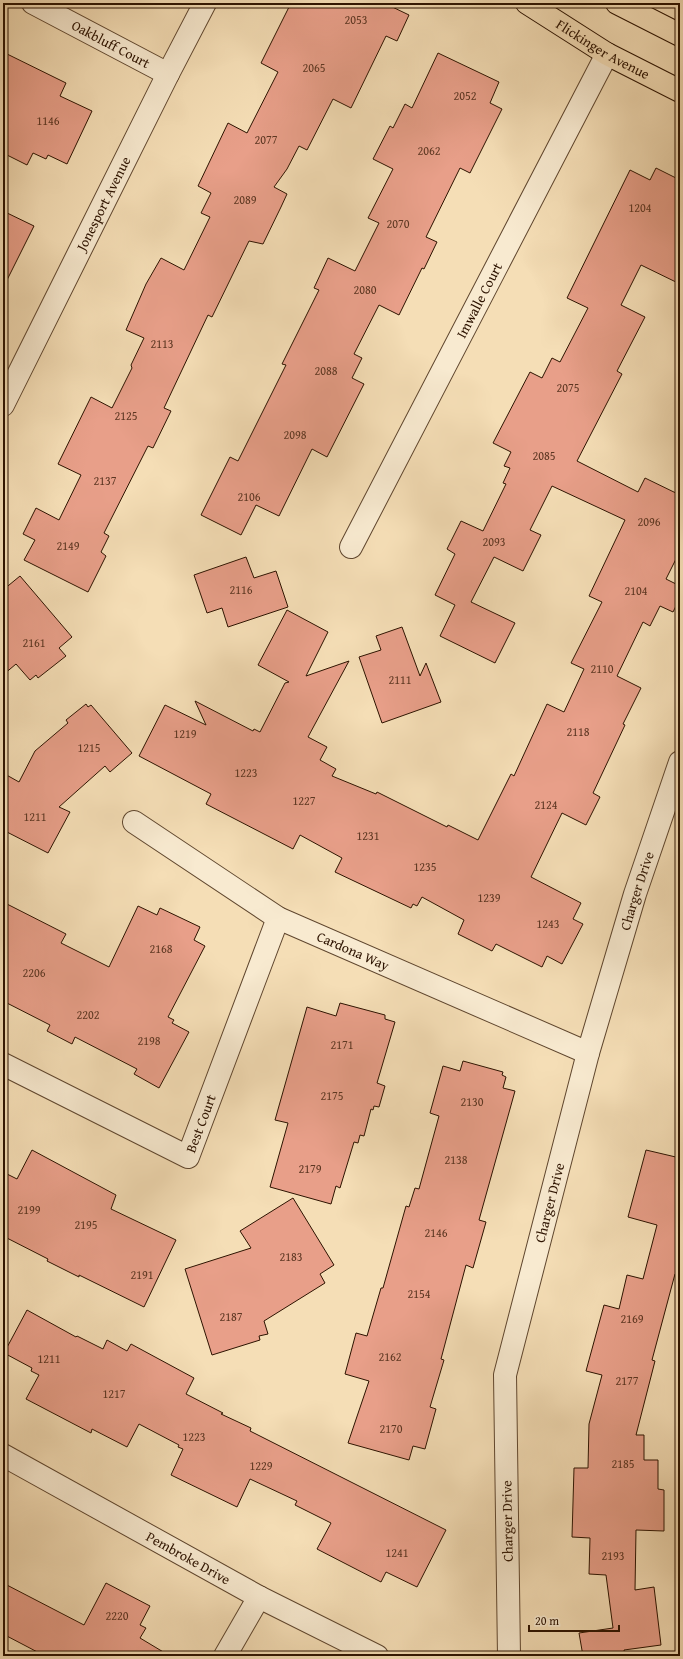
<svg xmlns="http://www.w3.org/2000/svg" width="683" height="1659" viewBox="0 0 683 1659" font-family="'Gentium Book Plus',serif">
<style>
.building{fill:#e89f89;stroke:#2d1300}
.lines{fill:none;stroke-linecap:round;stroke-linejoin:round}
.minor-casing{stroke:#5f462e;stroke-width:24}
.major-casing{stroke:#2d1300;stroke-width:24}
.minor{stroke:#f8ead0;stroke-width:22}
.major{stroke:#f5deb6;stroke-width:22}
.labels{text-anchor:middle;stroke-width:3.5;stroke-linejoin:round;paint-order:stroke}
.number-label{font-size:12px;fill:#5c3622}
.street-label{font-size:14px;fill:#2d1300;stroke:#f8ead0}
</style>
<rect width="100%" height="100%" fill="#f5deb6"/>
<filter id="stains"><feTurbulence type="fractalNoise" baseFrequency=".005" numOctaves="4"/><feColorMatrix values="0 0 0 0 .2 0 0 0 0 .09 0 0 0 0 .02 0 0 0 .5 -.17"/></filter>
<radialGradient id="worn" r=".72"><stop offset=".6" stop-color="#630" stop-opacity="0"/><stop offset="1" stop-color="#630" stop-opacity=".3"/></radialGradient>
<g class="building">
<path d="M291 3H384L409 15 397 41 386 36 351 108 333 99 307 150 299 146 287 169 274 187 287 194 281 207 263 244 249 241 212 317 208 315 164 408 171 411 153 448 148 446 104 533 109 536 101 552 106 556 88 592 24 560 35 540 23 534 36 508 59 520 81 475 58 464 91 397 112 408 132 368 131 365 144 338 126 330 146 284 161 258 184 270 210 217 201 213 211 193 198 186 228 123 247 133 278 72 261 63Z"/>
<path d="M3 52 66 83 60 96 92 111 67 164 48 155 46 159 33 153 27 165 3 153Z"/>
<path d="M438 53 499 82 490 103 502 109 470 173 460 168 426 237 437 242 424 269 422 268 399 315 379 305 354 354 362 358 352 378 364 384 327 457 312 449 279 516 256 505 241 535 201 515 230 457 238 461 286 365 282 364 319 290 314 288 328 258 355 271 379 223 368 218 393 169 373 159 390 126 393 128 405 104 412 108Z"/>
<path d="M656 168 680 180V284L641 265 621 305 645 317 617 371 622 374 577 461 638 492 645 478 680 495V551L666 579 680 586V598L673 612 660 606 650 626 643 622 617 676 641 688 623 724 625 725 593 793 600 797 586 825 562 813 531 877 581 903 573 919 583 924 562 964 547 956 542 967 496 944 492 951 458 934 464 920 422 897 417 906 413 904 411 908 335 872 342 858 300 835 293 849 206 804 211 794 139 756 165 705 206 725 195 701 253 731 254 729 260 732 285 683 289 682 258 665 287 610 328 632 306 676 349 661 308 737 327 747 320 760 336 769 332 776 376 794 377 792 447 827 448 825 478 840 511 774 514 776 547 704 564 712 584 669 571 663 602 602 589 596 625 520 552 486 530 530 541 535 523 571 494 557 471 602 515 623 495 663 440 636 455 605 435 595 455 554 447 549 461 521 483 531 506 484 503 483 510 468 504 466 511 452 493 443 530 372 542 378 552 358 560 362 588 308 567 298 630 170 650 180Z"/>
<path d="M3 211 34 226 3 288Z"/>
<path d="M246 557 254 578 276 571 288 607 228 627 222 608 207 613 194 575Z"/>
<path d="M20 576 72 637 59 648 66 656 38 678 36 675 30 680 16 664 3 675V590Z"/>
<path d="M402 627 420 676 426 663 441 702 382 723 359 657 381 650 376 636Z"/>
<path d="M86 704 88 707 91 705 132 753 110 772 105 766 59 807 70 812 48 853 3 830V773L19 782 35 751 68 723 66 720Z"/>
<path d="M3 902 66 934 61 943 109 967 138 906 157 915 160 908 200 927 194 940 205 946 168 1017 174 1020 172 1023 189 1032 159 1088 134 1074 137 1069 75 1037 72 1044 47 1031 50 1025 3 1001Z"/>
<path d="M340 1003 385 1015V1019L395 1022 377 1083 385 1086 379 1107 374 1106 373 1110 371 1109 364 1136 360 1135 358 1143 354 1142 340 1188 336 1186 331 1204 270 1187 288 1123 275 1120 307 1007 336 1016Z"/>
<path d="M463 1061 503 1072 502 1075 506 1077 503 1088 515 1091 479 1220 486 1222 473 1268 466 1265 441 1359 444 1360 430 1407 436 1409 425 1449 413 1446 409 1460 348 1443 369 1381 345 1374 356 1333 367 1336 381 1288H383L406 1206 409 1207 415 1188 419 1189 439 1116 430 1113 443 1066 460 1071Z"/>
<path d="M32 1150 116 1195 111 1209 176 1240 144 1307 79 1275V1277L47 1261 48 1259 3 1236V1172L17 1179Z"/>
<path d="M646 1150 680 1158V1275L675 1274 652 1360 655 1361 636 1435H644V1460H658V1489L664 1490V1531L636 1530 635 1590 654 1587 661 1645 624 1650 625 1656H583L579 1633 613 1628 606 1575 589 1574 590 1538 572 1537 574 1468H588L589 1424 602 1375 586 1371 604 1305 619 1309 627 1275 643 1279 657 1225 628 1217Z"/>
<path d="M293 1198 334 1265 320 1274 325 1283 264 1321 268 1334 259 1336 260 1340 212 1355 185 1269 251 1248 240 1231Z"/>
<path d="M27 1310 76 1337 77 1336 103 1349 107 1340 127 1351 131 1344 194 1378 186 1394 223 1413 221 1414 251 1428 250 1431 446 1530 417 1587 386 1572 381 1582 317 1549 331 1523 295 1505 297 1501 250 1479 237 1507 171 1475 183 1449 178 1447 179 1445 139 1424 127 1447 92 1429 91 1433 26 1399 39 1375 31 1371 32 1368 4 1353Z"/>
<path d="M3 1583 84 1625 106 1583 150 1606 140 1625 146 1628 140 1638 170 1656H45L3 1634Z"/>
</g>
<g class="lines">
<g class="minor-casing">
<g id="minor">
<path id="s1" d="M33 3 168 74"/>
<path id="s2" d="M3 405 168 74 205 3"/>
<path id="s3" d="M351 547 607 54"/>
<path id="s4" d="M134 822 278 918 588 1053"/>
<path id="s5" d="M3 1064 188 1157 278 918"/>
<path id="s6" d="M3 1455 259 1597 377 1656"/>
<path d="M225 1656 259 1597"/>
<path id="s7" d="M509 1656 505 1375 588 1053 635 894 680 762"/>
</g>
</g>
<g class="major-casing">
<g id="major">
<path id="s8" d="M527 3 607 54 680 91"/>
<path d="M617 3 680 35"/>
</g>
</g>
<use href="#minor" class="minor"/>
<use href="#major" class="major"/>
</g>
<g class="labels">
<g class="number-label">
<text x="356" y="24">2053</text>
<text x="314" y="72">2065</text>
<text x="465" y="100">2052</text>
<text x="48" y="125">1146</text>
<text x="266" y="144">2077</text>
<text x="429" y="155">2062</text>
<text x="245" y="204">2089</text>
<text x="640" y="212">1204</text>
<text x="398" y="228">2070</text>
<text x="365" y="294">2080</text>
<text x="162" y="348">2113</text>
<text x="326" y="375">2088</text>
<text x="568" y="392">2075</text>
<text x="126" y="420">2125</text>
<text x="295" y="439">2098</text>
<text x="544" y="460">2085</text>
<text x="105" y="485">2137</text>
<text x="249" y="501">2106</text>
<text x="649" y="526">2096</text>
<text x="494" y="546">2093</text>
<text x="68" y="550">2149</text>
<text x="241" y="594">2116</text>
<text x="636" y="595">2104</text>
<text x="34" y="647">2161</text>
<text x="602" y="673">2110</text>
<text x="400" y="684">2111</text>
<text x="578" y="736">2118</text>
<text x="185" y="738">1219</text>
<text x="89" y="752">1215</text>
<text x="246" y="777">1223</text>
<text x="304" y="805">1227</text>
<text x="546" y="809">2124</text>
<text x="35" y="821">1211</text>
<text x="368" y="840">1231</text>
<text x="425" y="871">1235</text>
<text x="489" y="902">1239</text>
<text x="548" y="928">1243</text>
<text x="161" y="953">2168</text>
<text x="34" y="977">2206</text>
<text x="88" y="1019">2202</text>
<text x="149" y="1045">2198</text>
<text x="342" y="1049">2171</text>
<text x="332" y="1100">2175</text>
<text x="472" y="1106">2130</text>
<text x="456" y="1164">2138</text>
<text x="310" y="1173">2179</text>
<text x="29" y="1214">2199</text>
<text x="86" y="1229">2195</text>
<text x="436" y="1237">2146</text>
<text x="291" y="1261">2183</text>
<text x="142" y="1279">2191</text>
<text x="419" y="1298">2154</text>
<text x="231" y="1321">2187</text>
<text x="632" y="1323">2169</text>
<text x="390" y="1361">2162</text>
<text x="49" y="1363">1211</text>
<text x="627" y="1385">2177</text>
<text x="114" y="1398">1217</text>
<text x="391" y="1433">2170</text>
<text x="194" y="1441">1223</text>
<text x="623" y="1468">2185</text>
<text x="261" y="1470">1229</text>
<text x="397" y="1557">1241</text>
<text x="613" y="1560">2193</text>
<text x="117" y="1620">2220</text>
</g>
<g class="street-label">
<text dy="5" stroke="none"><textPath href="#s1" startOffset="88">Oakbluff Court</textPath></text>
<text dy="5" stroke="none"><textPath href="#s8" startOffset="89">Flickinger Avenue</textPath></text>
<text dy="5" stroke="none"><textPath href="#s2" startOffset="225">Jonesport Avenue</textPath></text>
<text dy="5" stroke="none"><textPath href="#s3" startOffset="278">Imwalle Court</textPath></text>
<text dy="5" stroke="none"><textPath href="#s7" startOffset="783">Charger Drive</textPath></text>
<text dy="5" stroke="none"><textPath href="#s4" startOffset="255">Cardona Way</textPath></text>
<text dy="5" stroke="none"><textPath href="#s5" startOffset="243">Best Court</textPath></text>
<text dy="5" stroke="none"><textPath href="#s7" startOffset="459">Charger Drive</textPath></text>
<text transform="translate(507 1521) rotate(-91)" y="5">Charger Drive</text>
<text dy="5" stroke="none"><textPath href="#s6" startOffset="212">Pembroke Drive</textPath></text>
</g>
</g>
<rect width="683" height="1659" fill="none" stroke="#f5deb6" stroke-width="16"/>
<rect x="4" y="4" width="675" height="1651" fill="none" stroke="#2d1300" stroke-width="2"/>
<rect x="8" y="8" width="667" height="1643" fill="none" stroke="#2d1300"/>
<path d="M529 1625v6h90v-6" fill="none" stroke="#2d1300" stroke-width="2"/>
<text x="535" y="1625" font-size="12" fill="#2d1300" stroke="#f8ead0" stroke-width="3" paint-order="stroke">20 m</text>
<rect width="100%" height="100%" filter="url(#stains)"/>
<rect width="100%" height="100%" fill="url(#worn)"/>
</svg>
